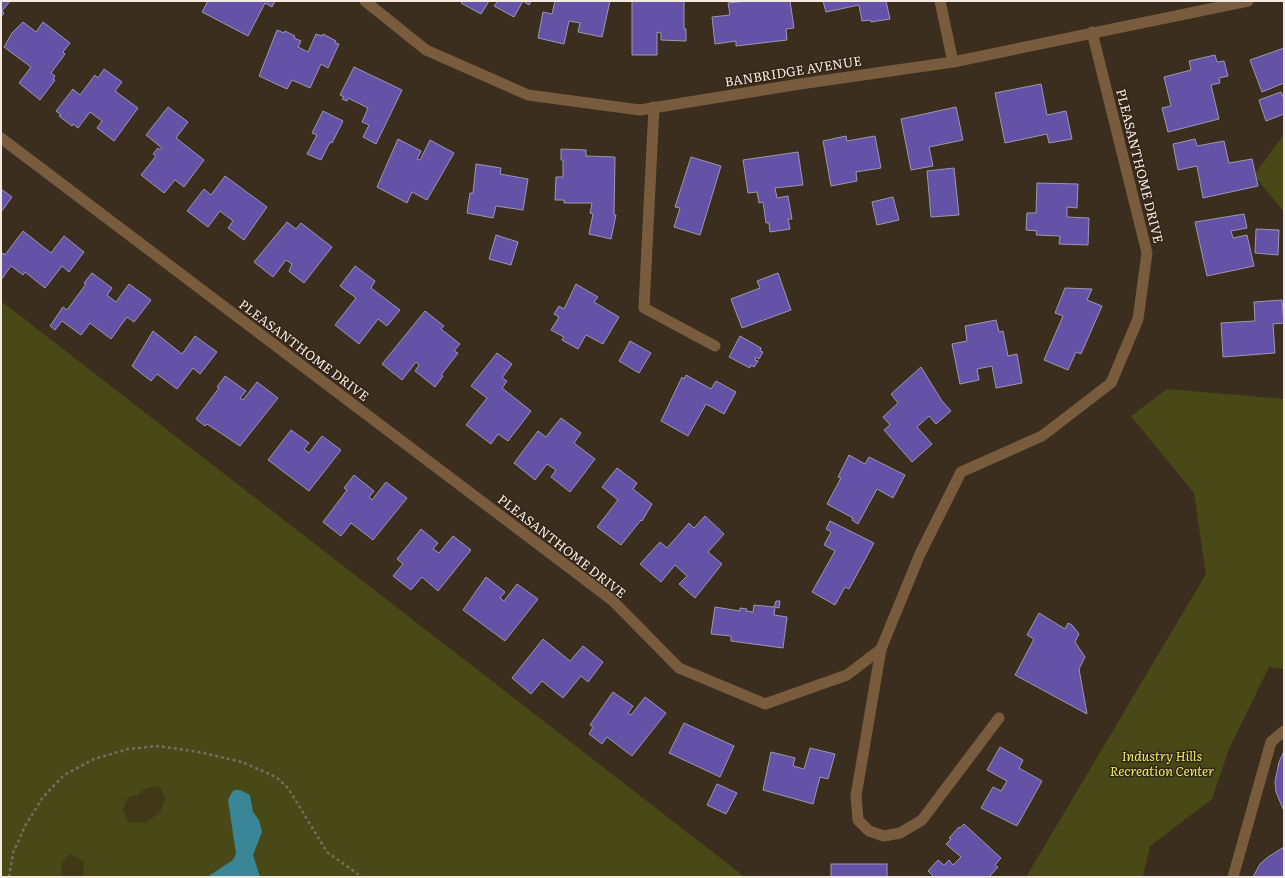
<svg xmlns="http://www.w3.org/2000/svg" width="1285" height="878" viewBox="0 0 1285 878" font-family="Literata,serif">
<style>
.green{fill:#484916}
.sand{fill:#413818}
.water{fill:#3b8696}
.building{fill:#6452a6;stroke:#9a98ae}
.lines{fill:none;stroke-linecap:round;stroke-linejoin:round}
.path{stroke:#786c5f;stroke-width:2.5;stroke-dasharray:3 3;stroke-linecap:butt}
.service{stroke:#785c3d;stroke-width:11}
.minor{stroke:#785c3d;stroke-width:11}
.labels{text-anchor:middle;stroke-width:3;stroke-linejoin:round;paint-order:stroke}
.street-label{font-size:13px;fill:#f4eae1;stroke:#322416}
.park-label{font-size:13px;font-style:italic;fill:#e9ec63;stroke:#322416}
</style>
<rect width="100%" height="100%" fill="#3c2e1f"/>
<g class="green">
<path d="M1284 134V212L1254 175Z"/>
<path d="M1 301 745 877H1Z"/>
<path d="M1167 389 1284 399V669L1269 667 1229 749 1212 799 1150 846 1143 877H1026L1206 574 1194 493 1131 416Z"/>
</g>
<g class="sand">
<path d="M156 786 161 788 165 800 160 812 146 823 128 822 123 810 126 800 129 797 138 795 145 788Z"/>
<path d="M71 854 84 862 83 877H62C60 867 62 859 71 854Z"/>
</g>
<path class="water" d="M235 790H240L250 795 253 812 259 820 262 832 253 855 260 877H207L233 860 236 854 228 800 232 792Z"/>
<g class="building">
<path d="M1 1H10L2 11 4 13 1 17Z"/>
<path d="M208 1H275L272 7 265 3 248 36 202 12Z"/>
<path d="M463 1H489L481 14 461 3Z"/>
<path d="M498 1H531L529 5 523 1 514 17 494 6Z"/>
<path d="M555 1H610L602 37 578 32 580 23 569 21 564 44 538 38 543 12 552 14Z"/>
<path d="M632 1H684V29H686V41L661 40V33L657 32V55H632Z"/>
<path d="M746 1H790L794 28 786 29 787 40 736 46V41L715 44 712 17 730 15 728 3Z"/>
<path d="M823 1H886L890 19 871 22 870 20 862 21 859 5 826 12Z"/>
<path d="M23 22 36 32 43 22 70 43 63 52 65 54 51 73 55 76 53 79 55 80 40 100 19 83 31 67 4 47 12 33Z"/>
<path d="M277 30 284 33 285 31 295 36 294 38 301 41 298 47 308 52 316 34 322 36 323 34 336 41 335 43 339 44 328 68 321 64 310 88 292 80 287 89 259 76Z"/>
<path d="M1284 48V83L1262 92 1250 60Z"/>
<path d="M1215 55 1217 62 1224 61 1228 76 1219 78 1220 83 1211 85 1219 119 1168 132 1162 108 1171 106 1164 77 1191 70 1189 61Z"/>
<path d="M354 67 402 90 376 144 363 137 369 125 362 122 368 108 348 98 347 101 342 99 344 97 340 95Z"/>
<path d="M104 69 122 82 115 91 138 108 114 141 97 128 102 121 90 112 78 128 73 124 72 126 59 116 61 115 56 111 73 89 80 95 95 75 98 78Z"/>
<path d="M1041 84 1047 115 1066 111 1072 139 1049 143 1047 134 1005 143 995 93Z"/>
<path d="M1281 92 1284 99V114L1266 121 1259 100Z"/>
<path d="M168 107 188 122 176 138 204 160 184 187 175 180 164 193 141 175 156 156 153 154 158 148 160 150 162 148 146 135Z"/>
<path d="M956 107 963 140 929 147 933 166 911 170 901 119Z"/>
<path d="M323 111 343 121 332 143 330 142 321 160 307 154 317 135 312 133Z"/>
<path d="M846 136 847 141 875 136 881 168 856 172 857 181 831 186 823 141Z"/>
<path d="M398 139 421 151 417 159 420 160 430 140 454 153 427 200 412 192 407 203 377 187Z"/>
<path d="M1195 139 1197 146 1224 141 1229 163 1252 159 1258 186 1203 198 1197 166 1178 170 1173 144Z"/>
<path d="M561 149 586 150V156L615 157 614 215H616L611 239 589 234 593 214 590 213 592 203H564V200H555L556 177H563V160H561Z"/>
<path d="M798 152 803 185 775 188 777 198 788 196 792 219H788L790 229 770 232 769 223H766L763 202 759 203 757 192 748 193 743 160Z"/>
<path d="M691 157 721 166 700 235 674 227 680 208 675 207Z"/>
<path d="M476 164 501 168 500 174 528 179 523 210 496 206 493 218 467 213 470 193H473Z"/>
<path d="M954 168 959 215 931 217 927 171Z"/>
<path d="M225 176 267 207 244 240 228 228 233 221 220 211 208 227 187 211 204 189 211 195Z"/>
<path d="M1037 183 1078 184 1077 208 1067 207V217L1089 218 1088 245 1059 244 1060 236 1036 235 1037 231 1026 230 1027 213H1036Z"/>
<path d="M1 189 12 197 1 212Z"/>
<path d="M893 197 899 220 877 225 872 202Z"/>
<path d="M1244 214 1247 228 1231 231 1233 238 1247 235 1254 266 1207 276 1195 222Z"/>
<path d="M287 222 296 229 301 223 332 247 304 283 291 273 289 271 292 264 286 260 273 277 254 262Z"/>
<path d="M1256 229 1279 230 1278 255 1255 253Z"/>
<path d="M23 231 51 253 64 236 84 252 69 272 62 266 45 288 25 272 23 275 11 266 1 280V256L3 253 5 255Z"/>
<path d="M496 235 518 242 511 265 489 259Z"/>
<path d="M355 266 375 281 371 288 400 310 387 326 378 319 359 344 335 325 356 298 340 286Z"/>
<path d="M92 273 112 288 107 295 116 302 129 284 151 300 134 322 127 317 111 339 90 323 81 335 62 321 55 330 50 326 63 307 67 310 86 284 84 283Z"/>
<path d="M778 273 791 310 742 328 731 299 760 288 757 281Z"/>
<path d="M576 284 598 297 594 302 619 317 603 344 586 335 578 349 562 340 564 337 551 330 559 317 554 314 559 306 564 309Z"/>
<path d="M1065 288 1092 289 1087 300 1102 306 1081 354 1076 352 1068 370 1044 360 1063 316 1055 313Z"/>
<path d="M1282 300 1284 323 1273 324 1275 353 1223 357 1221 323 1255 321 1254 302Z"/>
<path d="M425 311 444 326 441 329 460 344 454 351 458 353 441 375 443 376 435 387 415 371 419 365 416 362 402 380 382 364Z"/>
<path d="M996 320 999 332 1003 331 1008 356 1017 354 1022 383 996 388 992 366 977 369 979 380 960 384 952 344 967 341 965 326Z"/>
<path d="M153 331 182 354 195 336 217 352 200 374 193 368 177 389 157 374 151 381 132 366Z"/>
<path d="M740 336 761 348 760 351 763 352 759 359 756 357 755 360 758 361 754 367 751 365 750 368 729 357Z"/>
<path d="M630 341 651 353 639 373 619 361Z"/>
<path d="M497 353 512 364 502 378 507 381 502 388 531 411 508 441 498 434 491 444 466 425 487 398 471 386Z"/>
<path d="M921 367 942 401 951 411 936 424 929 416 917 427 932 444 912 462 884 430 890 425 883 417 898 403 891 394Z"/>
<path d="M686 375 711 389 716 381 736 392 724 414 706 404 688 436 661 421 682 377 684 379Z"/>
<path d="M225 376 246 391 240 398 243 400 257 382 278 398 240 446 207 424 205 426 196 419 219 388 217 387Z"/>
<path d="M561 418 581 433 574 443 595 459 570 492 551 477 556 470 547 464 535 480 514 463 538 431 546 437Z"/>
<path d="M291 430 309 443 304 449 309 453 322 436 341 450 309 491 268 460Z"/>
<path d="M849 455 865 464 869 457 905 475 893 498 877 489 858 524 852 520 853 518 827 504 841 478 838 477Z"/>
<path d="M617 468 637 483 633 489 652 504 642 521 641 520 621 545 597 527 618 500 602 487Z"/>
<path d="M354 475 374 491 369 497 372 500 386 482 407 498 373 540 351 523 341 536 323 522 347 490 344 488Z"/>
<path d="M705 516 724 534 708 552 722 564 695 598 679 584 687 576 675 565 661 582 640 564 660 542 667 548 689 523 694 528Z"/>
<path d="M830 521 874 543 849 589 845 587 835 605 812 592 835 551 824 545 831 532 826 529Z"/>
<path d="M421 529 438 543 433 549 439 553 453 536 471 550 438 591 422 577 411 590 393 576 403 564 397 559Z"/>
<path d="M486 577 505 592 500 598 504 601 517 584 538 599 505 641 463 610Z"/>
<path d="M776 601H780L779 608 775 607 774 615 787 617 783 648 731 641V636L711 634 715 607 740 611V608L747 609 746 611 753 612 754 605 774 607Z"/>
<path d="M1039 613 1065 629 1068 623 1072 625 1079 634 1075 642 1085 657 1079 669 1087 714 1015 675 1034 639 1027 635Z"/>
<path d="M543 639 570 661 583 646 603 662 588 682 581 676 563 698 542 681 531 694 512 678Z"/>
<path d="M613 692 633 706 628 713 631 715 645 697 666 713 632 756 607 737 602 744 589 734 593 727 590 725Z"/>
<path d="M684 723 734 746 720 777 669 753Z"/>
<path d="M1000 747 1023 760 1019 768 1042 781 1017 826 981 808 993 787 1001 791 1007 781 987 770Z"/>
<path d="M810 748 835 754 828 779 820 777 813 804 763 790 771 752 795 758 793 766 804 769Z"/>
<path d="M1284 751V811L1276 792 1275 782 1279 762Z"/>
<path d="M717 784 737 793 726 814 707 805Z"/>
<path d="M964 824 1001 858 995 865 998 867 989 877H934L928 871 938 860 944 865 949 860 953 865 961 857 946 844 951 839 949 838 959 827 960 828Z"/>
<path d="M1284 847V877H1253L1260 864 1268 857Z"/>
<rect x="831" y="864" width="56" height="13"/>
</g>
<g class="lines">
<path class="path" d="M9 877 13 853 25 826 43 797 64 775 94 759 128 749 158 746 199 752 242 762 276 777 288 788 327 852 362 877"/>
<g class="service">
<path d="M881 649 856 796 858 820 869 831 884 836 900 833 922 820 999 718"/>
<path d="M1233 877 1271 742 1284 731"/>
</g>
<g class="minor">
<path d="M365 1 426 50 528 95 640 110 800 84 953 62 1248 1"/>
<path d="M940 1 953 62"/>
<path d="M654 107 644 308 715 346"/>
<path d="M1 138 612 600 679 668 765 704 847 675 881 649 920 554 961 472 1042 436 1111 383 1138 319 1147 253 1092 32"/>
</g>
</g>
<g class="labels">
<g class="street-label">
<text transform="translate(793 71) rotate(-9)" y="5">BANBRIDGE AVENUE</text>
<text transform="translate(1140 166) rotate(76)" y="5">PLEASANTHOME DRIVE</text>
<text transform="translate(304 350) rotate(37)" y="5">PLEASANTHOME DRIVE</text>
<text transform="translate(562 546) rotate(38)" y="5">PLEASANTHOME DRIVE</text>
</g>
<g class="park-label">
<text x="1162" y="761">Industry Hills<tspan x="1162" dy="15">Recreation Center</tspan></text>
</g>
</g>
<rect width="1285" height="878" fill="none" stroke="#f4eae1" stroke-width="4"/>
</svg>
